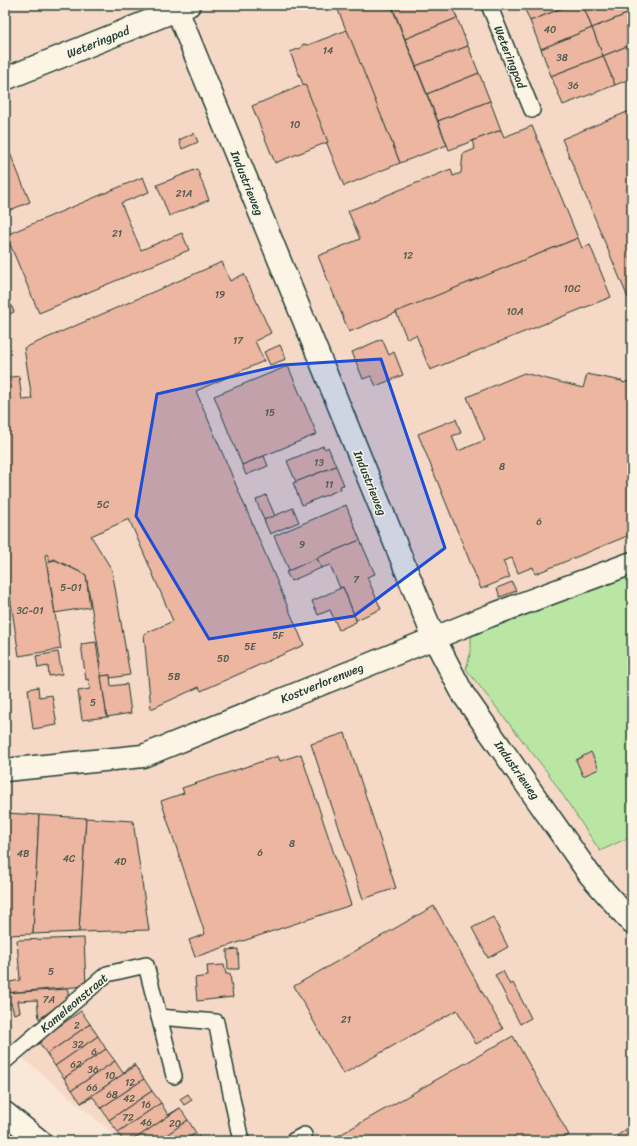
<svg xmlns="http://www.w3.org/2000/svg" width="637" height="1146" viewBox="0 0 637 1146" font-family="Sriracha,sans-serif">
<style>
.built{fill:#f5d9c6}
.green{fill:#bae6a3;stroke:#6c926c}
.building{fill:#ecb6a0;stroke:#1f3d34}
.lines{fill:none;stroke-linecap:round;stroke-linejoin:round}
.lane-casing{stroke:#1f3d34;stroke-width:18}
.street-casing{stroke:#1f3d34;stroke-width:25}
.secondary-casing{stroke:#1f3d34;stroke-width:25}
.lane{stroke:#fcf5e5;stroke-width:15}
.street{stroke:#fcf5e5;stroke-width:22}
.secondary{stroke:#fcf5e5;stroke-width:22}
.marked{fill:#1d4ed8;fill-opacity:0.2;stroke:#1d4ed8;stroke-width:3;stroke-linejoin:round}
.labels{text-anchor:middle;stroke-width:3;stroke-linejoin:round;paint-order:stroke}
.number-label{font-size:10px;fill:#525b4f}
.street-label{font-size:12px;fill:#1f3d34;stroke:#fcf5e5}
</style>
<rect width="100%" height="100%" fill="#f9e8d7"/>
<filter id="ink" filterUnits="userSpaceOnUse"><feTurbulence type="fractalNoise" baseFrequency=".025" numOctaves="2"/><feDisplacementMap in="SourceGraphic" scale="8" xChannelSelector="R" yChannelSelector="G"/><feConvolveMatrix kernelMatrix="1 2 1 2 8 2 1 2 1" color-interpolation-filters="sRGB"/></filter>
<g filter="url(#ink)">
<path class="built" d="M5 5H632V1141H122L5 1043Z"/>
<path class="green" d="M632 573V836L600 851 548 773 466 669 471 651V637L494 626Z"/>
<g class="building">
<path d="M336 5H391L447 145 400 163Z"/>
<path d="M401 5H452L457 18 405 39 393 8Z"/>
<path d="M523 5H570L530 21Z"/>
<path d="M570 5H583L592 28 541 49 530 21Z"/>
<path d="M583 5H632V12L592 28Z"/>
<path d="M632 12V44L603 56 592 28Z"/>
<path d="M457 18 468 46 416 66 405 39Z"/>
<path d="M592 28 603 56 551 76 541 49Z"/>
<path d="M347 30 400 163 344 186 290 52 301 48 303 44 308 45Z"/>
<path d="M632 44V78L615 85 603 56Z"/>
<path d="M468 46 479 73 427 94 416 66Z"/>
<path d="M603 56 615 85 563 105 551 76Z"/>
<path d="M479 73 490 101 438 121 427 94Z"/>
<path d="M305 84 328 142 275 163 252 106Z"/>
<path d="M490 101 501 130 449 150 438 121Z"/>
<path d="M632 110V296L628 298 562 139Z"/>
<path d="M532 126 578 238 349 332 318 256 360 239 348 211 451 169 453 176 461 173 463 154 475 149 472 141 501 130 504 137Z"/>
<path d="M194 133 198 142 182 149 179 140Z"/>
<path d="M5 141 30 202 5 212Z"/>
<path d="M197 169 209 200 169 216 157 185Z"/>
<path d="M143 177 149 192 121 203 141 250 182 233 189 250 39 313 6 235Z"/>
<path d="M578 238 582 248 590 245 611 297 430 370 416 335 407 339 396 312Z"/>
<path d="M222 262 230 281 244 274 271 333 255 341 264 361 196 391 304 645 201 691 199 687 151 709 144 634 173 621 129 519 91 536 112 570 130 675 110 678V675L101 676 99 665 101 664 86 575 54 559 50 561 47 554 45 555 61 649 19 656 5 563V378L19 376 22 400 32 399 24 348Z"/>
<path d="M5 291 14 312 5 316Z"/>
<path d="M382 339 389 355 394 352 403 375 376 386 371 376 363 379 352 352Z"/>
<path d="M280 345 286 359 270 365 264 352Z"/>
<path d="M288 366 317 434 242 465 214 396Z"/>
<path d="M524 373 583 388 587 374 622 381 623 383 632 380V534L535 574 533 567 518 573 512 558 503 561 510 577 481 589 418 434 456 419 461 433 452 436 458 451 485 440 467 397Z"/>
<path d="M323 446 325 449 328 447 336 466 296 482 287 461Z"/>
<path d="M264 456 268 466 246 475 242 465Z"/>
<path d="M336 466 344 485 340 486 341 489 302 505 293 483Z"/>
<path d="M266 495 275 516 264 520 256 500Z"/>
<path d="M346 505 360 540 286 572 289 570 274 536Z"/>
<path d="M293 508 299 522 270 534 264 520Z"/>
<path d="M360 540 375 574 367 577 381 609 356 620 343 587 340 588 330 565 321 568 317 558Z"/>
<path d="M317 558 321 568 291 581 286 572Z"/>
<path d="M55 560 86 575 90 607 55 613 47 562Z"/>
<path d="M512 582 516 591 500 597 497 588Z"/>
<path d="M343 587 356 620V622L339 630 330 610 318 615 312 601Z"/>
<path d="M96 642 107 717 82 720 78 691 90 689 88 679 86 680 81 644Z"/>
<path d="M58 652 62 674 49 676 48 666 38 668 36 656Z"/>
<path d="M110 675 111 686 127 684 131 713 107 717 101 676Z"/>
<path d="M38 687 39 697 52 695 57 725 33 729 28 689Z"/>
<path d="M345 733 396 888 363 899 311 744Z"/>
<path d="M591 752 599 769 583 776 576 760Z"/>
<path d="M301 754 351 905 195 957 189 940 205 934 161 801 184 793 182 788 278 756 280 761Z"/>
<path d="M5 813 39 815 33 934 5 935Z"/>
<path d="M39 815 86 818 79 932 33 934Z"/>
<path d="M86 818 133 821 149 930 79 932Z"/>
<path d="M434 906 503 1029 476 1044 457 1010 343 1074 294 986Z"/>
<path d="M493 917 508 947 488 958 472 928Z"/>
<path d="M84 938 86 986 5 993V983L20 980 17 940Z"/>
<path d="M238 949 239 969H228L227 950Z"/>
<path d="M224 965 226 974H230L233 997 197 1001 195 978 208 976 207 966Z"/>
<path d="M503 971 510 985 513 983 531 1018 520 1024 495 975Z"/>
<path d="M68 989V999L39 1019 37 1000 18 1001 20 1012 14 1014 11 1003 5 1004V993Z"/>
<path d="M81 1011 90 1024 47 1054 38 1041Z"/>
<path d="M90 1024 98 1036 55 1066 47 1054Z"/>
<path d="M98 1036 106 1049 64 1078 55 1066Z"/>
<path d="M513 1036 569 1135 558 1141H329Z"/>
<path d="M106 1049 115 1061 72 1090 64 1078Z"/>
<path d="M115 1061 123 1073 134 1064 135 1066 81 1103 72 1090Z"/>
<path d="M135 1066 144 1079 101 1108 93 1097 81 1103Z"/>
<path d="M144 1079 152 1091 109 1120 101 1108Z"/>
<path d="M152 1091 161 1103 118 1132 109 1120Z"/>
<path d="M188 1094 192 1100 184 1105 180 1099Z"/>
<path d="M161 1103 168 1115 180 1108 132 1141H123L118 1132Z"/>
<path d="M180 1108 188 1120 158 1141H139L137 1138 132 1141Z"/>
<path d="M188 1120 196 1133 184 1141H158Z"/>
<path d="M632 1125V1141H610Z"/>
<path d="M196 1133 202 1141H184Z"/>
</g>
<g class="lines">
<g class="lane-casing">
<g id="lane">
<path d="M489 5 532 110"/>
<path d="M159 1017 216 1022 241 1141"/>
<path d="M5 1061 107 974 146 965 174 1076"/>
<path d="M293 1141 304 1135"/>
</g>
</g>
<g class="street-casing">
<g id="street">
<path d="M175 5 434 638 463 694 590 875 632 923"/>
<path d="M5 79 189 5"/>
<path d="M5 770 143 756 489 616 632 563"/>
</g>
</g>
<g class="secondary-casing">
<path id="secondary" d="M5 1113 40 1141"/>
</g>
<use href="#lane" class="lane"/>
<use href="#street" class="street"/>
<use href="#secondary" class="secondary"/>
</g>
</g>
<path class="marked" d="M381 359 445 548 354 616 209 639 136 516 157 394 282 365Z"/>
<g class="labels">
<g class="number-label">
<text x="550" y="33">40</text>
<text x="328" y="54">14</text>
<text x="562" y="61">38</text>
<text x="573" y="89">36</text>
<text x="295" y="128">10</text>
<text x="184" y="197">21A</text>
<text x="117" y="237">21</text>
<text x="408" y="259">12</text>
<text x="572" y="292">10C</text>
<text x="220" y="298">19</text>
<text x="515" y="315">10A</text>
<text x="238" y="344">17</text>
<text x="270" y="416">15</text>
<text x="319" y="466">13</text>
<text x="502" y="470">8</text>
<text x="329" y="488">11</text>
<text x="103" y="508">5C</text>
<text x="539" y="525">6</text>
<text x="302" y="548">9</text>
<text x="356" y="583">7</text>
<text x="71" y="591">5-01</text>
<text x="30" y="614">3C-01</text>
<text x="278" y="639">5F</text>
<text x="250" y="650">5E</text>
<text x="223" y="662">5D</text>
<text x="174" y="680">5B</text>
<text x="93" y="706">5</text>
<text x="292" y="847">8</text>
<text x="260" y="856">6</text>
<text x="23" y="857">4B</text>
<text x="69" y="862">4C</text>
<text x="120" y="865">4D</text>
<text x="51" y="975">5</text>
<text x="49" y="1003">7A</text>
<text x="346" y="1023">21</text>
<text x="77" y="1029">2</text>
<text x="78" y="1048">32</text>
<text x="94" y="1055">6</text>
<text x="76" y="1068">62</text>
<text x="93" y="1073">36</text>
<text x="110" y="1079">10</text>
<text x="130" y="1086">12</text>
<text x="92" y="1091">66</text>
<text x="112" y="1098">68</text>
<text x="129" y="1102">42</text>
<text x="146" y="1108">16</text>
<text x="128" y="1121">72</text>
<text x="146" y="1126">46</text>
<text x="175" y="1127">20</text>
</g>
<g class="street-label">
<text transform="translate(98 42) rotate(-22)" y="4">Weteringpad</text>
<text transform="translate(510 57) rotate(68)" y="4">Weteringpad</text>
<text transform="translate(247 183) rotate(68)" y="4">Industrieweg</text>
<text transform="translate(370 483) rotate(68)" y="4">Industrieweg</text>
<text transform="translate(322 683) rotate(-22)" y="4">Kostverlorenweg</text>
<text transform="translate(517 770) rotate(55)" y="4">Industrieweg</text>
<text transform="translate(74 1003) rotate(-40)" y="4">Kameleonstraat</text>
</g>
</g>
<rect width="637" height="1146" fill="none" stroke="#fcf5e5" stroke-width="20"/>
<rect x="10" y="10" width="617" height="1126" fill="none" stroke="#1f3d34" stroke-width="1.5" filter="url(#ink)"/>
</svg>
